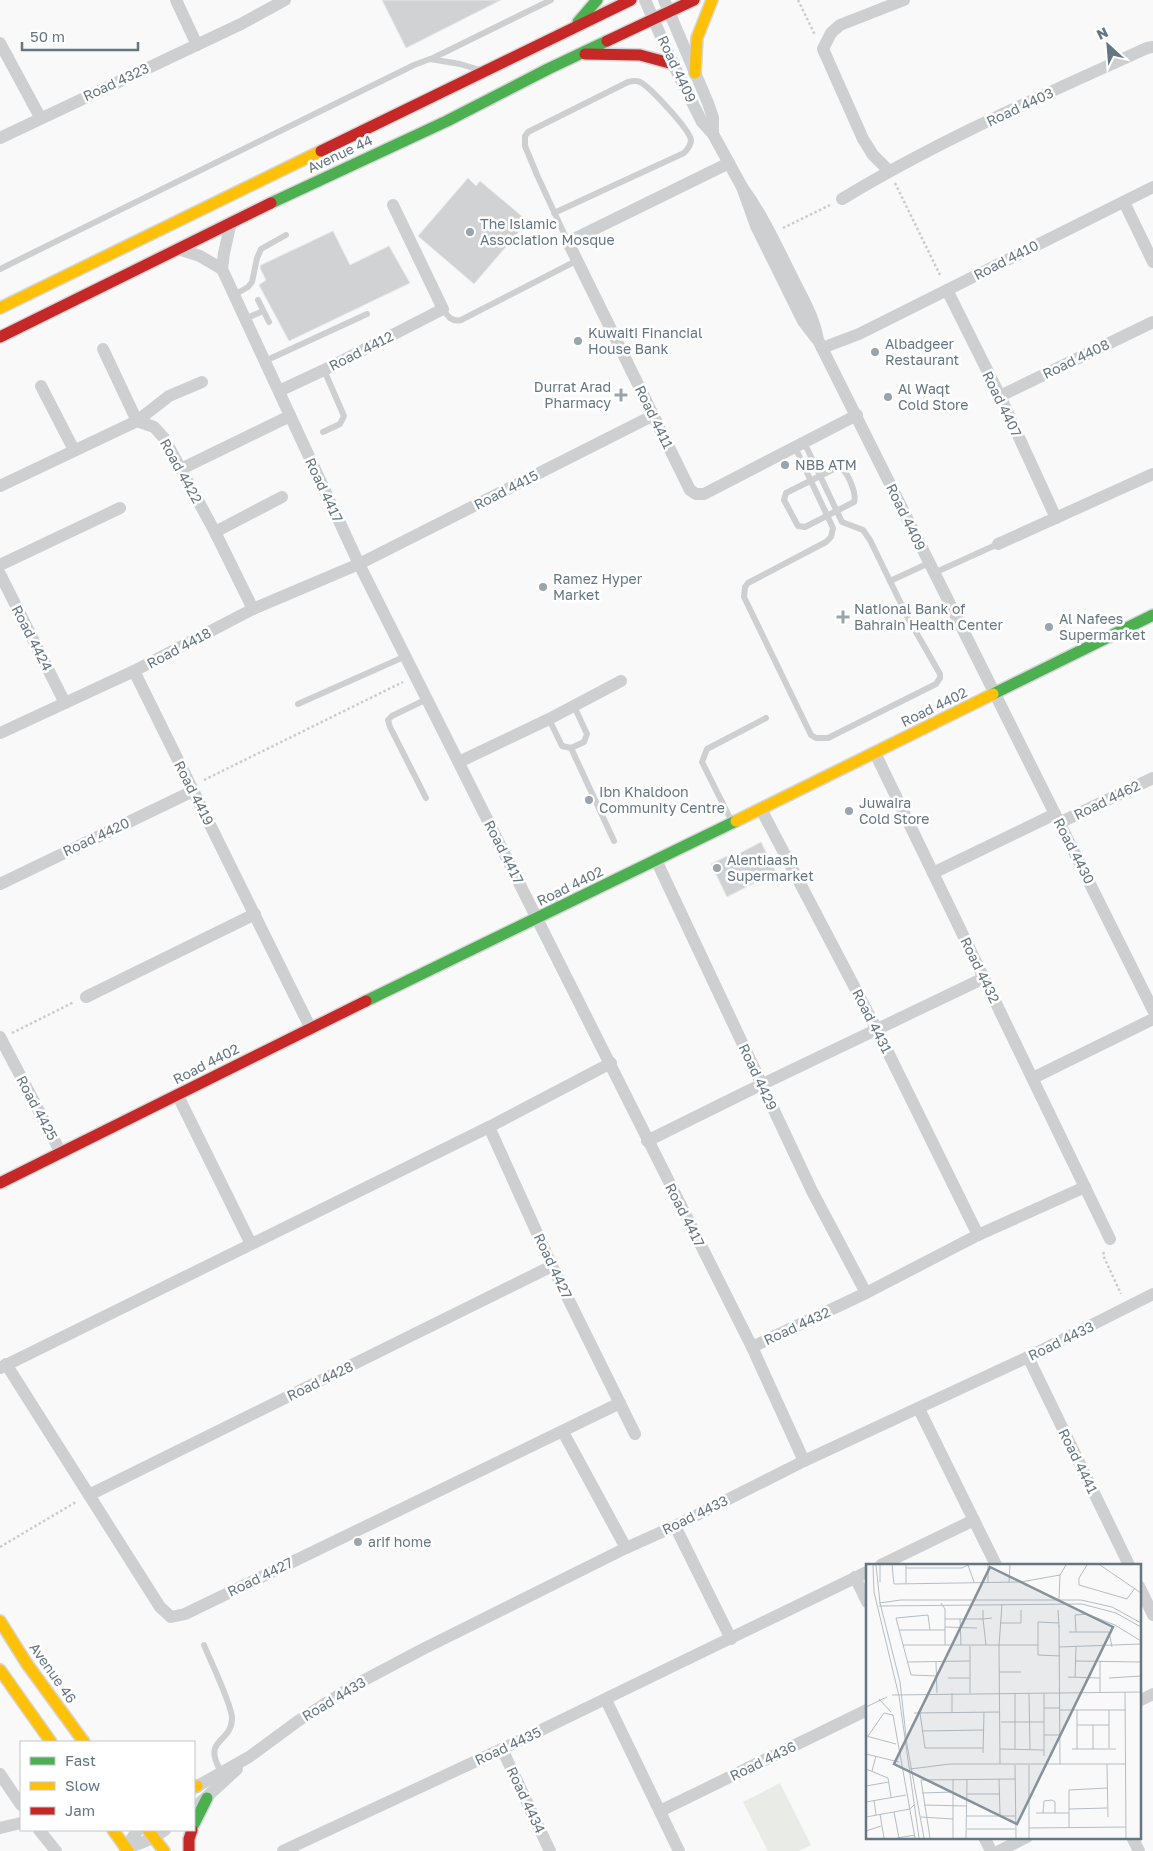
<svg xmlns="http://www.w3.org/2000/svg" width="1153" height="1851" viewBox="0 0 1153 1851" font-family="'Golos Text',sans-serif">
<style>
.green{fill:#e8ebe6}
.building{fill:#d0d2d3;stroke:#e8e8e8}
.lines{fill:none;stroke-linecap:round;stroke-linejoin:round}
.fast-casing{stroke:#d5d6d7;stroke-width:14}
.slow-casing{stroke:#d5d6d7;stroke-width:14}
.jam-casing{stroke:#d5d6d7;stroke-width:14}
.path{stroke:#cbcccd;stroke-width:2.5;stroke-dasharray:2.5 2.5;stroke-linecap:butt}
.lane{stroke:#cecfd0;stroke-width:6}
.street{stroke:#cecfd0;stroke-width:12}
.fast{stroke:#4caf50;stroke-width:11}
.slow{stroke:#ffc107;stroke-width:11}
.jam{stroke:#c62828;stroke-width:11}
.poi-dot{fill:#99a4ac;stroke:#fff;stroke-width:2}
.labels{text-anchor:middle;stroke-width:5;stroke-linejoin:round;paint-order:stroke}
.street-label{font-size:14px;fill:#657683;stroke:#fff}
.poi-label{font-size:14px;fill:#657683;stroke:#fff;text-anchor:start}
.inset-road{fill:none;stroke:#b5bdc3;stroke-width:1}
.view{fill:#84929c;fill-opacity:0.15;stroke:#84929c;stroke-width:2.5}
.inset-edge{fill:none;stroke:#657683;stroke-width:2.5}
</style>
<rect width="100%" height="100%" fill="#f9f9f9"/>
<path class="green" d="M780 1783 811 1845 799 1851H768L743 1802Z"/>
<g class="building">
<path d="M382 0H501L406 48Z"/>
<path d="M468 178 476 186 480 181 524 218 518 225 522 228 474 284 418 236Z"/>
<path d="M333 231 350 265 389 246 410 283 289 341 259 285 266 280 260 268 261 265Z"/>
<path d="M761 842 776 872 727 897 711 864 727 856 729 859Z"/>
</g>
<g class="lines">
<g class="fast-casing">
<g id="fast">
<path d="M578 22 597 0"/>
<path d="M271 203 447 121 548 69 607 41"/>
<path d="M993 694 1153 615"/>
<path d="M366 1001 736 821"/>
<path d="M194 1824 207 1798"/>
</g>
</g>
<g class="slow-casing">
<g id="slow">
<path d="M695 73 697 38 712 0"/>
<path d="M0 308 321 151"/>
<path d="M736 821 993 694"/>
<path d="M0 1621 27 1664 84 1742"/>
<path d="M0 1670 51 1742"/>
<path d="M194 1787 197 1786"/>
<path d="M113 1830 128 1851"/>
<path d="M148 1830 164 1851"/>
</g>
</g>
<g class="jam-casing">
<g id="jam">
<path d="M607 41 694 0"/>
<path d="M585 54 640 55 673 64"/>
<path d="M321 151 631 0"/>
<path d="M0 337 271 203"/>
<path d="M0 1183 366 1001"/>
<path d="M189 1851V1839L192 1830"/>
</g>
</g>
<g class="path">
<path d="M798 0 815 35"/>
<path d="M895 183 941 277"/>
<path d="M783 228 830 205"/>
<path d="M204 780 403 682"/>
<path d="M12 1033 74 1002"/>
<path d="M1104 1252 1103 1255 1121 1294"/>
<path d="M0 1547 76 1502"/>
</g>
<g class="lane">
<path d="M431 59 551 0"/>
<path d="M554 213 684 153C688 149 691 145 691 140 690 130 649 86 640 82 636 80 632 81 628 82L528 132 525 136V146L537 175 568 242"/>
<path d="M0 269 414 65 430 59 460 64 480 70"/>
<path d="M234 295 248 287 252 282 257 258 261 249 286 235"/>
<path d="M258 300 269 322"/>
<path d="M443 309C448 317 452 322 461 320L578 260"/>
<path d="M245 319 263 311"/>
<path d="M265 361 367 314"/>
<path d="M323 432 340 424 344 416 324 370"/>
<path d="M795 447 833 528 831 537 826 542 748 583 745 587 744 597 811 735 816 738H828L936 684 940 678V674L908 618 870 540 863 530 842 522 804 442"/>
<path d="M836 468C839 469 841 468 844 471 849 476 857 495 854 502L805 527 798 526 784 500 786 493Z"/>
<path d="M934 573 998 544"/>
<path d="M890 581 929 563"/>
<path d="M298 704 406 656"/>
<path d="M549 719 562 746 571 748 584 742 587 734 574 706"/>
<path d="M571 748 614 841"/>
<path d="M426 798 390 727 388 720 392 716 427 699"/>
<path d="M732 822 702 762 707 749 766 718"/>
<path d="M204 1645C210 1660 232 1705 232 1718 232 1744 200 1738 222 1773"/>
</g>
<g class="street">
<path d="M176 0 197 45"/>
<path d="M645 0 673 64 702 122 713 134 742 187 756 226 803 321 816 338"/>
<path d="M664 0 708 103 713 118V134"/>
<path d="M0 43 40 117"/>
<path d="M0 138 241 24 285 0"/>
<path d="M729 163 568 242 690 490 696 494H704L857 415"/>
<path d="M889 171 873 155 863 139 823 49 831 33 840 25 904 0"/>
<path d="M742 187C762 214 776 245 791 275 801 296 814 316 818 340L1153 1010"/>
<path d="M842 199C939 140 1044 95 1147 48L1153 47"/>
<path d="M1124 202 1153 262"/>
<path d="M231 222 224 253 222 269 359 564 752 1347 804 1461"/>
<path d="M178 249 200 256 222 269"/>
<path d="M947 290 1000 396 1056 518"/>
<path d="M822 348 859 334 1153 187"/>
<path d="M103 349 137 421 169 396 202 382"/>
<path d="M41 386 74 450"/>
<path d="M279 391 324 370 443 309 393 205"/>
<path d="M1000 396 1153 322"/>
<path d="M181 469 290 416"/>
<path d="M0 486 137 421 154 427 164 438 215 532 253 609"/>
<path d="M215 532 282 497"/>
<path d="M998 544 1153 474"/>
<path d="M0 565 120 508"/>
<path d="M0 574 65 703"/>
<path d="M134 671 311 1029"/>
<path d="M0 733 134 671 253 609 359 564 654 415"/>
<path d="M875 753 1110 1239"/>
<path d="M459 762 549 719 621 681"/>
<path d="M761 809 877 1030 978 1235"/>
<path d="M1061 822 1153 778"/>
<path d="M656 860 812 1191 866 1293"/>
<path d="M933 873 1055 814"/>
<path d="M0 884 193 791"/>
<path d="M86 997 255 914"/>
<path d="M0 1037 61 1153"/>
<path d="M1033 1078 1153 1019"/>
<path d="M178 1096 251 1244"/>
<path d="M489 1127 552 1266 635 1434"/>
<path d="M647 1141 744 1093 984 978"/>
<path d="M752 1347 866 1293 978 1235 1085 1187"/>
<path d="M1028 1357 1129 1565"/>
<path d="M6 1364 160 1607 171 1617 185 1614 620 1403"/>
<path d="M0 1368 489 1127 611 1063"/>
<path d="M919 1409 996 1565"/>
<path d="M563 1432 626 1548"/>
<path d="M89 1495 552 1266"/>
<path d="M675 1526 731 1639"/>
<path d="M881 1565 974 1520"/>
<path d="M855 1577 867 1602"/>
<path d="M1139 1586 1153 1615"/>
<path d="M606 1700 679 1851"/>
<path d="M1139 1701 1153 1694"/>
<path d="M502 1749 550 1851"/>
<path d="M0 1774 21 1805"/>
<path d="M194 1788 249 1757 298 1721 353 1686 423 1649 626 1548 675 1526 804 1461 1028 1357 1153 1294"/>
<path d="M200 1803 237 1769"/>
<path d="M660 1811 867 1710"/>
<path d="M0 1828 21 1823"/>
<path d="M39 1830 56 1851"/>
<path d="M984 1837 991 1851"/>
<path d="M1132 1837 1139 1851"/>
<path d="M125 1848C141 1844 153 1839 165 1830"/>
<path d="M125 1848 138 1830"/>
<path d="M283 1851 502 1749 867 1572"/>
<path d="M999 1851 1027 1837"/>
</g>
<use href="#fast" class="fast"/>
<use href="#slow" class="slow"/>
<use href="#jam" class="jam"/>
</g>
<g class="poi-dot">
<circle cx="470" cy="232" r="5"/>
<circle cx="578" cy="341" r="5"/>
<circle cx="875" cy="352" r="5"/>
<path d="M618.5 387.5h5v5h5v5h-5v5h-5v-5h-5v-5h5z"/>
<circle cx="888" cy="397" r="5"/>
<circle cx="785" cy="465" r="5"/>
<circle cx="543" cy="587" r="5"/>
<path d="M840.5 609.5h5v5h5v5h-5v5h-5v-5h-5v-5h5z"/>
<circle cx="1049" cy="627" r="5"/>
<circle cx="589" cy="800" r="5"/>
<circle cx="849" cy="811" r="5"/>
<circle cx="717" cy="868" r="5"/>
<circle cx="358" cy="1542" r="5"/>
</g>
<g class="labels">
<g class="street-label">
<text transform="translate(677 69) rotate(65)" y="5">Road 4409</text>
<text transform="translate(116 82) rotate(-25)" y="5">Road 4323</text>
<text transform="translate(1020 107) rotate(-25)" y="5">Road 4403</text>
<text transform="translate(340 154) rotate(-25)" y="5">Avenue 44</text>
<text transform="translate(1006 260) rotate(-27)" y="5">Road 4410</text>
<text transform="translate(361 351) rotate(-27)" y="5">Road 4412</text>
<text transform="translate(1076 359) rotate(-26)" y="5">Road 4408</text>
<text transform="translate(1002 404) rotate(64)" y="5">Road 4407</text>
<text transform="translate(654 417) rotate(64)" y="5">Road 4411</text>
<text transform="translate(181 471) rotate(61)" y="5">Road 4422</text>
<text transform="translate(324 490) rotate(65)" y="5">Road 4417</text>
<text transform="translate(506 490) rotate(-27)" y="5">Road 4415</text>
<text transform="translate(906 517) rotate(64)" y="5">Road 4409</text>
<text transform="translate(32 638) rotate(63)" y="5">Road 4424</text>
<text transform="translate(179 648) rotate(-28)" y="5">Road 4418</text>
<text transform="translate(934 707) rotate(-26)" y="5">Road 4402</text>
<text transform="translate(194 793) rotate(63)" y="5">Road 4419</text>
<text transform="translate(1107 800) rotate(-26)" y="5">Road 4462</text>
<text transform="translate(96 837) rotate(-25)" y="5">Road 4420</text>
<text transform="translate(1074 851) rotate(63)" y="5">Road 4430</text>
<text transform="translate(504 852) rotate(63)" y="5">Road 4417</text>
<text transform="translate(570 886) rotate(-26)" y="5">Road 4402</text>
<text transform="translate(980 970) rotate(64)" y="5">Road 4432</text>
<text transform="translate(872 1021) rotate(63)" y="5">Road 4431</text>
<text transform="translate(206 1064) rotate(-27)" y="5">Road 4402</text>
<text transform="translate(758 1077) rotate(65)" y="5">Road 4429</text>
<text transform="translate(37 1108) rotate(62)" y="5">Road 4425</text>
<text transform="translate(685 1215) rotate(63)" y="5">Road 4417</text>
<text transform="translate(553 1266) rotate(65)" y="5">Road 4427</text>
<text transform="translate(797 1326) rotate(-25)" y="5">Road 4432</text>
<text transform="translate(1061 1341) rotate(-26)" y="5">Road 4433</text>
<text transform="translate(320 1381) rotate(-26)" y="5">Road 4428</text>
<text transform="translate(1078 1461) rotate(64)" y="5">Road 4441</text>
<text transform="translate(695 1515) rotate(-26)" y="5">Road 4433</text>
<text transform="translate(260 1577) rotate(-26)" y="5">Road 4427</text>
<text transform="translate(53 1673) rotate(55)" y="5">Avenue 46</text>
<text transform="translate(334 1699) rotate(-31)" y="5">Road 4433</text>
<text transform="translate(508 1746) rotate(-25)" y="5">Road 4435</text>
<text transform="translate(763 1761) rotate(-26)" y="5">Road 4436</text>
<text transform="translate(526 1800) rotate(65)" y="5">Road 4434</text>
</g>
<g class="poi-label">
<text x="480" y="229">The Islamic<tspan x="480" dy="16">Association Mosque</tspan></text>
<text x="588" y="338">Kuwaiti Financial<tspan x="588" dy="16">House Bank</tspan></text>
<text x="885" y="349">Albadgeer<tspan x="885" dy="16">Restaurant</tspan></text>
<text x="611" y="392" text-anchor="end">Durrat Arad<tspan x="611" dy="16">Pharmacy</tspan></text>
<text x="898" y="394">Al Waqt<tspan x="898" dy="16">Cold Store</tspan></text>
<text x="795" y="470">NBB ATM</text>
<text x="553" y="584">Ramez Hyper<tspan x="553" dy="16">Market</tspan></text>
<text x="854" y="614">National Bank of<tspan x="854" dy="16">Bahrain Health Center</tspan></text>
<text x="1059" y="624">Al Nafees<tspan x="1059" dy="16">Supermarket</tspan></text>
<text x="599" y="797">Ibn Khaldoon<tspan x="599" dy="16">Community Centre</tspan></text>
<text x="859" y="808">Juwaira<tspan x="859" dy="16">Cold Store</tspan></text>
<text x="727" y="865">Alentiaash<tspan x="727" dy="16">Supermarket</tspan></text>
<text x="368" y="1547">arif home</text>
</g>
</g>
<g transform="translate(866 1564)">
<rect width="275" height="275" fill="#f9f9f9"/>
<path class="inset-road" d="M7 1 8 28 33 132 53 274M10 1 14 39 34 118 41 181 58 274M26 1 28 20 155 18 194 11M40 1V19M102 1 108 18M122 1V18M221 1 213 14V21L261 35 269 24M234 1 275 29M40 4H96L102 1M14 18V1M143 18 144 1M193 35 194 11 200 1M13 39 35 36H215L246 43 275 59M75 39 79 45V81M13 42 216 40 250 49 275 63M117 46V55L126 54M192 46 193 63M79 55H117L120 81M94 55 95 81M134 59H155V46M193 59 172 58V91L194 92M193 62 194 200M79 63 111 64M33 66H79M64 66 62 51 30 54 45 111 71 112M203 68H243L246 83M210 68 209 51 221 50 249 61 275 77M37 81H172M104 82V129M193 83 275 80M210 97 275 98M41 98 104 97M70 98 71 129M133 108H155M202 113 234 114M209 113 210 83M82 114H104M243 114 275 112M234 128V97M259 128 260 274M86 129V148M163 129 164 185M26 131 275 128M13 135 25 148M0 143 21 133M178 144H194M194 146H260M211 146V185M243 146V184M48 149 134 148M54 149 59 184H117M135 158H178M211 161H243M227 161V185M56 167 117 166M178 171H194M0 172 30 180M2 172 18 149 27 151 49 274M134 185 178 186M149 185V129M206 185H250M117 189 118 148M0 190 33 198M178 192V129M134 200 133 82 136 40M241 200 242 253M149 201 150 274M163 201V274M0 205 22 214 25 233M44 205 84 200H260M6 207 10 192M87 215V274M133 215 134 251M0 222 23 218M56 229 87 228M101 230H133M8 236 10 251M0 238 40 231M58 241 101 242M203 245 241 244M28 248 33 274M170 249H203M177 249 178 237 186 236 189 238V249M14 250 18 274M100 252H149M0 253 44 245 48 241M55 253 87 255M203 263V226L241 224M163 264 260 263M101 265H149M0 267 15 262M31 274 49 271M64 274 55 216 149 215M100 274 101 216"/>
<path class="view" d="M124 3 247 63 151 260 28 200Z"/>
<rect width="275" height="275" class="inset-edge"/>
</g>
<rect x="20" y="1741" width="175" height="90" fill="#ffffff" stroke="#c1c8cd"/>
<rect x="30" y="1757" width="25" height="8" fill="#4caf50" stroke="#c1c8cd"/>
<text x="65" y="1766" font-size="15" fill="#657683">Fast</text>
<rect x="30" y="1782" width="25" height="8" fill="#ffc107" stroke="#c1c8cd"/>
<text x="65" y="1791" font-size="15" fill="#657683">Slow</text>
<rect x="30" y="1807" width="25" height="8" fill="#c62828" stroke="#c1c8cd"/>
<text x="65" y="1816" font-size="15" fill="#657683">Jam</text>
<g transform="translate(1108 45) rotate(334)" stroke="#ffffff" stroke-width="4" paint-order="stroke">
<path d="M0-4L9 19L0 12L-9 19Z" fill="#657683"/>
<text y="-8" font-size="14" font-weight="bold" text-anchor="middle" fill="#657683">N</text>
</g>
<path d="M22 42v8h116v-8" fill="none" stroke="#657683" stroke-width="2.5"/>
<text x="30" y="42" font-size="15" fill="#657683" stroke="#ffffff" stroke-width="4" paint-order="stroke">50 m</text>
</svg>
